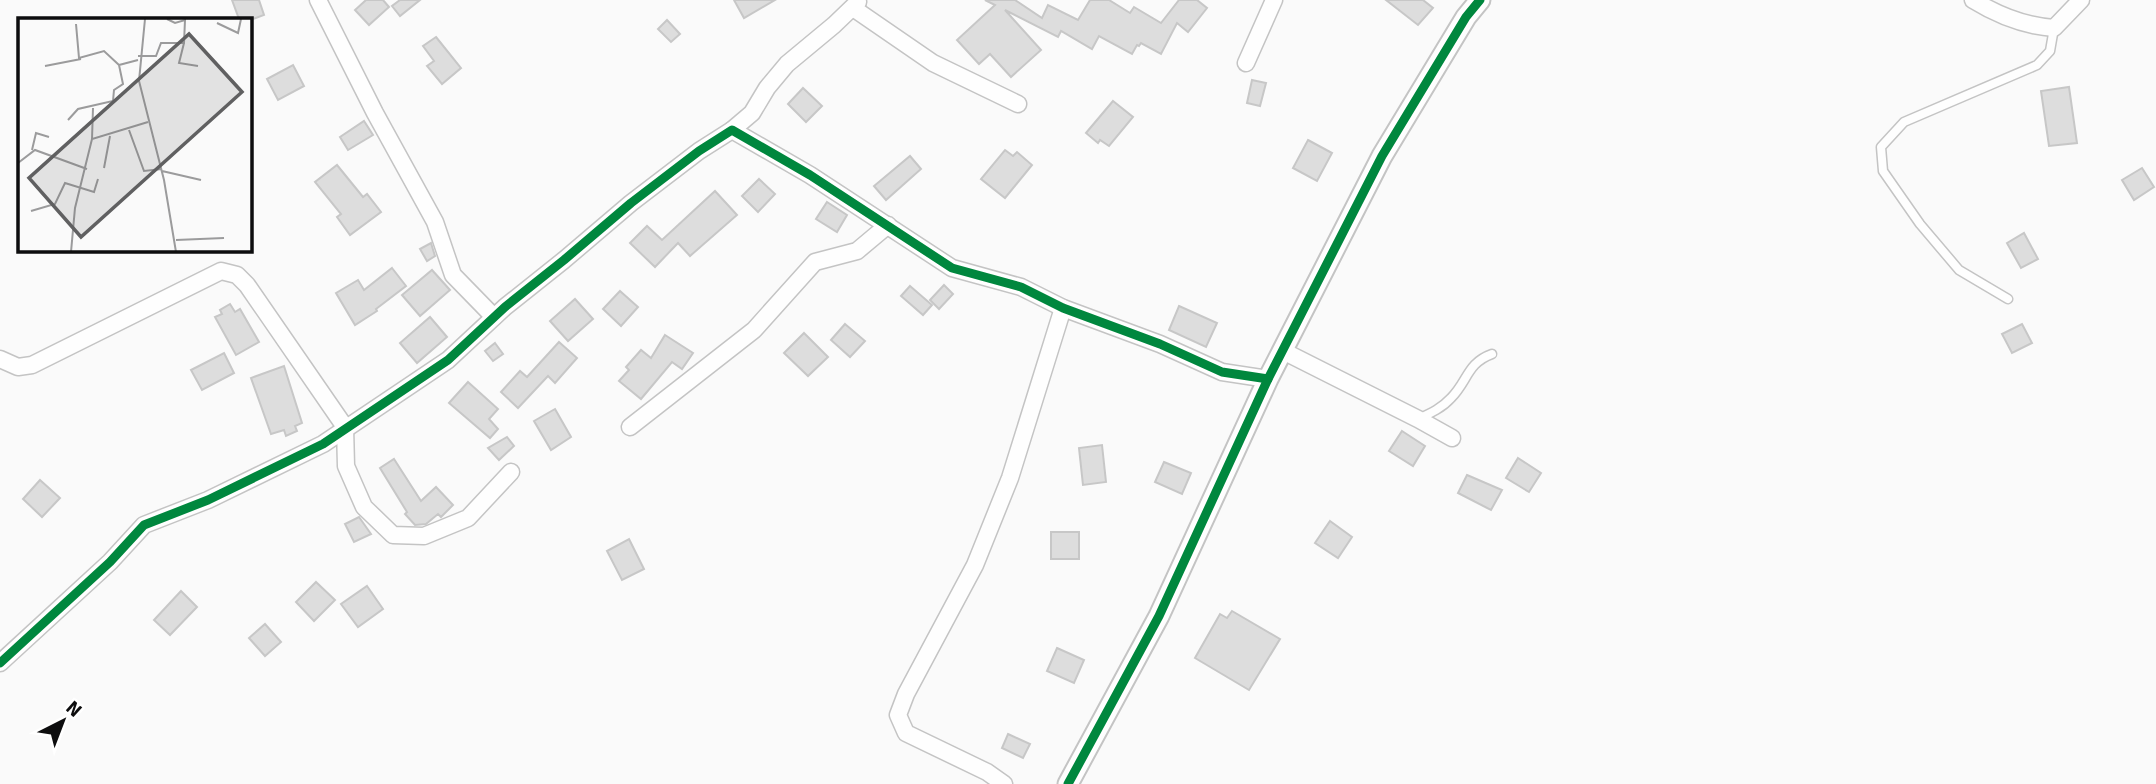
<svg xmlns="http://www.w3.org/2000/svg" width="2156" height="784" viewBox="0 0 2156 784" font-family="Signika,sans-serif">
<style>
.building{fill:#ddd;stroke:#c7c7c7;stroke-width:2}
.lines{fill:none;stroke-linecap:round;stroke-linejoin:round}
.service-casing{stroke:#c4c4c4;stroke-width:11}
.minor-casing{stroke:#c4c4c4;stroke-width:19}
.tertiary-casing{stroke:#c4c4c4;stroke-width:23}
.service{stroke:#fefefe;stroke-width:8}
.minor{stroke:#fefefe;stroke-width:16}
.tertiary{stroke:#fefefe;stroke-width:19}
.cycleway-casing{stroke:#fff;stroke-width:13}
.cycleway{stroke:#00873e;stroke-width:9}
.inset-road{fill:none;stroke:#9b9b9c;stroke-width:2}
.view{fill:#606061;fill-opacity:0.15;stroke:#606061;stroke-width:3.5}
.inset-edge{fill:none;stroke:#0d0d0e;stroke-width:3.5}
</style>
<rect width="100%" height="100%" fill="#fafafa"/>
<g class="building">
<path d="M232 0H259L264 15 253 19H239Z"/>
<path d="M366 0H383L389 7 369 25 355 10Z"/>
<path d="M400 0H420L400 16 392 6Z"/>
<path d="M734 0H775L744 18Z"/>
<path d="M985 0H1015L1042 18 1048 5 1078 20 1090 0H1109L1130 13 1134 7 1161 23 1179 0H1197L1207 8 1188 32 1177 23 1161 54 1141 43 1139 46 1137 45 1132 54 1099 36 1092 49 1061 31 1058 37 1005 10 1041 50 1011 77 990 54 979 64 957 40 995 5Z"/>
<path d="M1386 0H1423L1433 8 1418 25Z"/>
<path d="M667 20 680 34 671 42 658 29Z"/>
<path d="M436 37 461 68 442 84 427 66 434 61 423 46Z"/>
<path d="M293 65 304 86 278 100 267 79Z"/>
<path d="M1252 80 1266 83 1260 106 1247 103Z"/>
<path d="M2069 87 2077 143 2049 146 2041 91Z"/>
<path d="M803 88 822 106 806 122 788 104Z"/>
<path d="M1113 101 1133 117 1109 146 1100 140 1098 143 1086 133Z"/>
<path d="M364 121 373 135 348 150 340 137Z"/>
<path d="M1308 140 1332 153 1317 181 1293 168Z"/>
<path d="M1005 150 1013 156 1017 152 1032 165 1005 198 981 179Z"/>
<path d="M910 156 921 169 886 200 874 186Z"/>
<path d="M337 165 363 197 367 194 381 212 350 235 337 217 341 214 315 182Z"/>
<path d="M2142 168 2154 187 2134 200 2122 180Z"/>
<path d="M759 179 775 194 758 212 742 196Z"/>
<path d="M715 191 737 215 690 256 678 243 655 267 630 243 647 226 662 240Z"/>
<path d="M827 202 847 215 837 232 816 219Z"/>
<path d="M2024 233 2038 259 2021 268 2007 243Z"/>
<path d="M431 243 435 256 427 261 420 249Z"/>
<path d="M392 268 406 286 376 309 377 311 355 325 336 293 358 280 364 290Z"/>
<path d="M432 270 450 290 420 316 402 295Z"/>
<path d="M944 285 953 294 939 309 930 300Z"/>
<path d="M910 286 932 305 923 315 901 296Z"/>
<path d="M620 291 638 307 621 326 603 309Z"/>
<path d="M575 299 593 319 568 341 550 321Z"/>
<path d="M230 304 235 312 240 309 259 342 236 355 215 317 222 314 220 310Z"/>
<path d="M1179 306 1217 323 1206 347 1169 330Z"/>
<path d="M430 317 447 337 417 363 400 343Z"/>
<path d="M845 324 865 341 850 357 831 340Z"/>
<path d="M2022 324 2032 343 2012 353 2002 334Z"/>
<path d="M804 333 828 357 808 376 784 353Z"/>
<path d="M665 335 693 353 682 369 672 362 641 399 619 381 629 370 626 367 641 350 651 358Z"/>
<path d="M559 342 577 358 555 383 548 376 518 408 501 392 520 371 527 377Z"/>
<path d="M495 343 503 354 493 361 485 351Z"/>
<path d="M224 353 234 373 202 390 191 370Z"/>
<path d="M284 366 302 423 295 426 297 431 286 436 284 430 271 434 251 378Z"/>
<path d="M468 382 498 409 489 419 498 429 490 438 449 403Z"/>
<path d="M555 409 571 437 551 450 534 421Z"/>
<path d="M1402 431 1425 446 1413 466 1389 451Z"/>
<path d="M507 437 514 446 499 460 488 448Z"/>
<path d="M1102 445 1106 482 1083 485 1079 448Z"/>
<path d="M1518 458 1541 473 1529 492 1506 478Z"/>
<path d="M394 459 421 501 436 487 453 505 441 517 438 514 426 524 415 525 405 514 407 512 380 468Z"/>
<path d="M1164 462 1191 473 1182 494 1155 482Z"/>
<path d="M1467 475 1502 490 1491 510 1458 493Z"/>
<path d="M40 480 60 498 42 517 23 499Z"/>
<path d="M359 517 371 534 354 542 345 524Z"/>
<path d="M1330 521 1352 537 1338 558 1315 543Z"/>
<rect x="1051" y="532" width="28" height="27"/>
<path d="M629 539 644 569 622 580 607 551Z"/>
<path d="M316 582 335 600 314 621 296 602Z"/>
<path d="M367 586 383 609 358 627 341 604Z"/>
<path d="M181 591 197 607 170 635 154 620Z"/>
<path d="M1232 611 1280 639 1249 690 1195 658 1220 614 1227 618Z"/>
<path d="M265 624 281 642 265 656 249 638Z"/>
<path d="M1057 648 1084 660 1074 683 1047 671Z"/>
<path d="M1008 734 1030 744 1023 758 1002 748Z"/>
</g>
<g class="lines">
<g class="service-casing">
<g id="service">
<path d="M2008 299 1959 270 1920 224 1883 171 1881 147 1904 122 2037 65 2050 51 2054 28"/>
<path d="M1418 419C1431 413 1442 408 1451 398 1468 381 1467 363 1492 354"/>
</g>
</g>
<g class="minor-casing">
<g id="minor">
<path d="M318 0 375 113 435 222 453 275 494 317"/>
<path d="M1973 0C1999 16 2024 26 2054 28L2081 0"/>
<path d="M853 8 933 63 1018 104"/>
<path d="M1246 63 1274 0"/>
<path d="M732 130 752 113 767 88 787 64 834 25 858 2"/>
<path d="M1283 351 1418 419 1452 438"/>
<path d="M0 359 18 367 32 365 221 271 237 275 247 285 345 427 346 466 364 507 393 535 424 536 468 518 511 472"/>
<path d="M630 427 754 330 815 262 857 251 888 225"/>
<path d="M0 663 110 562 144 525 208 500 323 444 448 360 505 307 564 260 631 203 699 151 732 130 810 175 952 268 1021 287 1063 308 1160 344 1222 372 1268 379"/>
<path d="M1004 784 987 772 906 733 898 715 906 694 975 565 1010 478 1063 308"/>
</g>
</g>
<g class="tertiary-casing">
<path id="tertiary" d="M1068 784 1159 616 1268 379 1382 156 1466 17 1480 0"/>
</g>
<use href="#service" class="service"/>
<use href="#minor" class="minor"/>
<use href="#tertiary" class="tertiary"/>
<g class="cycleway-casing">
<g id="cycleway">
<path d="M0 663 110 562 144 525 208 500 323 444 448 360 505 307 564 260 631 203 699 151 732 130 810 175 952 268 1021 287 1063 308 1160 344 1222 372 1268 379"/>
<path d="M1068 784 1159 616 1268 379 1382 156 1466 17 1480 0"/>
</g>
</g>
<use href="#cycleway" class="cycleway"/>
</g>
<g transform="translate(18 18)">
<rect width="234" height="234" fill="#fafafa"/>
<path class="inset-road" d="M127 1 121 63 146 162 158 234M199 5 220 15 223 1M58 6 61 40 86 33 101 47M166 25 161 45 180 48M120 38H138L143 25H166L167 2 157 5 149 1M27 48 63 41M50 102 60 91 95 83 96 72 105 66 101 47 120 42M111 112 126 153 144 151M74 121 75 90M14 132 18 115 31 119M0 145 17 132 69 151M86 150 92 118M144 153 183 162M13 193 37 186 47 165 76 174 80 161M158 222 206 220M53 234 57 190 74 121 130 104"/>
<path class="view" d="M171 16 224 74 63 219 11 160Z"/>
<rect width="234" height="234" class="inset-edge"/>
</g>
<g transform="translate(63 721) rotate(42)" stroke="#ffffff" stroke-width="5" paint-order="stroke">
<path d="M0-5L12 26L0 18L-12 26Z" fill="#0d0d0e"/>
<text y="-10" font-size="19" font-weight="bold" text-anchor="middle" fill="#0d0d0e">N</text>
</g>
</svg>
